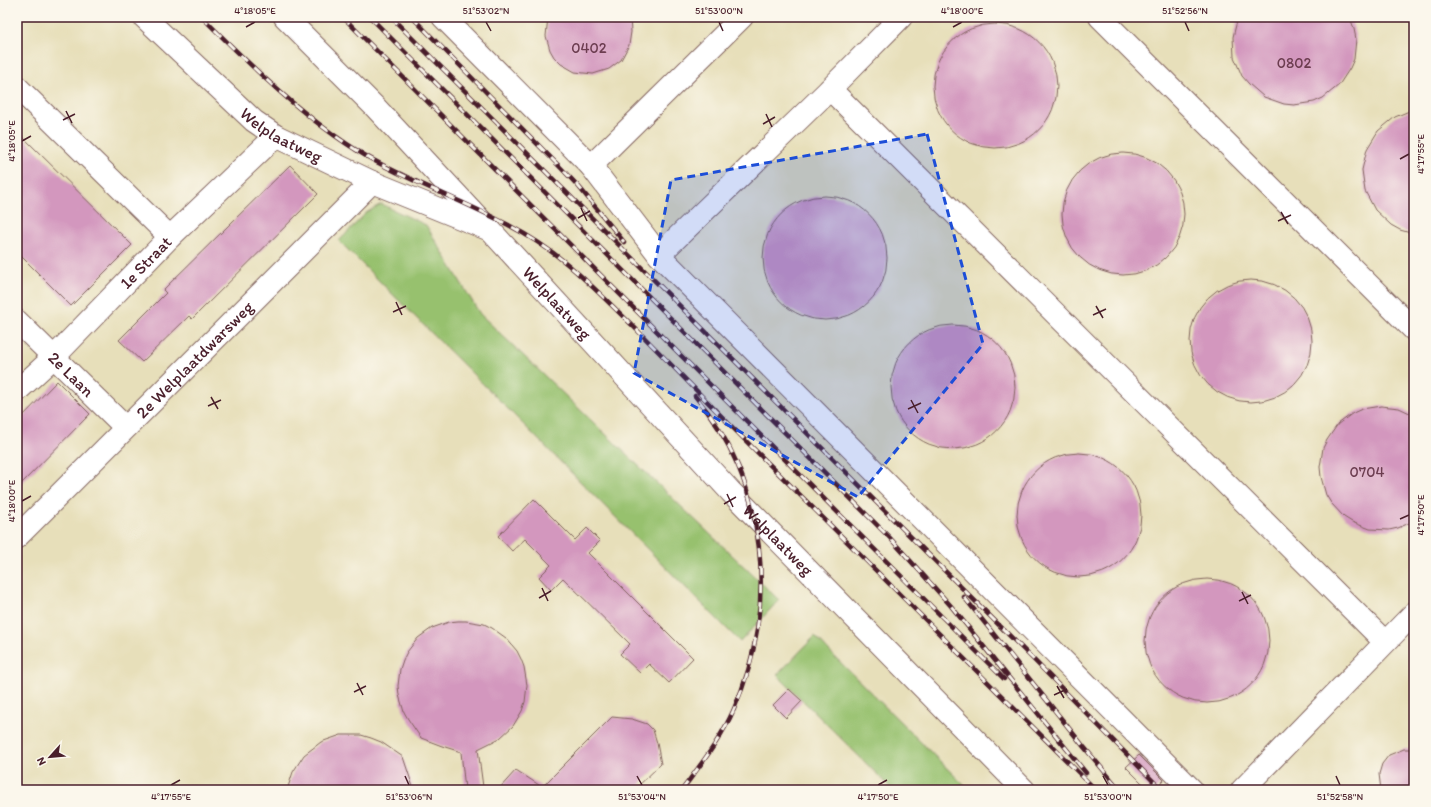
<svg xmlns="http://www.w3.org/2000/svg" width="1431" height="807" viewBox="0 0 1431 807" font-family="Itim,sans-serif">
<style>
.green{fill:#97c16e;stroke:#70704c}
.building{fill:#d397be}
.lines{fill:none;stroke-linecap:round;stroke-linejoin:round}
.minor-casing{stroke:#81625d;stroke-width:24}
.minor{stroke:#fff;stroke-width:22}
.rail-casing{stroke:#4a1f2b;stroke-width:4.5}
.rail{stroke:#fbf7ec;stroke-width:3;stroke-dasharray:9;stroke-linecap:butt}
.marked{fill:#1d4ed8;fill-opacity:0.2;stroke:#1d4ed8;stroke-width:3;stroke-dasharray:8 5;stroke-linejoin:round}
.ticks{fill:none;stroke:#4a1f2b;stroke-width:1.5}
.labels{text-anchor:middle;stroke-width:3;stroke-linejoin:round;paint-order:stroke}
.number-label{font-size:15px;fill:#6c3d50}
.street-label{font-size:17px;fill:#4a1f2b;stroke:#fbf7ec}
.neatline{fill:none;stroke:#4a1f2b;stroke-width:1.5}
.ticks-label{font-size:10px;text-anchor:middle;fill:#4a1f2b}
</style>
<rect width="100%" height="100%" fill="#fbf7ec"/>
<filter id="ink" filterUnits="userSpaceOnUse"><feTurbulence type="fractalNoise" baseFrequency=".025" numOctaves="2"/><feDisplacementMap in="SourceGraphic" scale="8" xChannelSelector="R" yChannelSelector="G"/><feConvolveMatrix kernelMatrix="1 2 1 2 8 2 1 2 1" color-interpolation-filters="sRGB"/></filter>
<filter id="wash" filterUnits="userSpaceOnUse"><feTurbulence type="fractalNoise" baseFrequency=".012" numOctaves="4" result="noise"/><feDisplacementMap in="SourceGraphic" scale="16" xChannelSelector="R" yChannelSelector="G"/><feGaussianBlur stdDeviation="0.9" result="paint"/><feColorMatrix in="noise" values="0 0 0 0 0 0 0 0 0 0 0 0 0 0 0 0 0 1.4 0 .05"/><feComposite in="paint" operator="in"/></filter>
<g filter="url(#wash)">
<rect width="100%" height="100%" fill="#e7dfba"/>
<g class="green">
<path d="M381 204 426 225 480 314 779 600 740 642 500 401 339 241 366 213Z"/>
<path d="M815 636 827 649 969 790H893L777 675Z"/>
</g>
<g id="blocks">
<g class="building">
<path d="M548 17H630L631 32 629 45 621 60 609 69 593 74 575 72 561 64 554 57 550 50 546 36Z"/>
<path d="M1238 17H1350L1354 29 1356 39 1354 59 1350 68 1339 85 1323 98 1314 102 1294 105 1284 104 1264 97 1249 84 1242 76 1234 57 1233 37Z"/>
<circle cx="995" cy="86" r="62"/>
<path d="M1414 109V234L1400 230 1391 225 1375 210 1365 191 1362 170 1367 149 1378 131 1395 117Z"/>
<path d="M17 131 132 245 71 306 17 252Z"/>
<circle cx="1123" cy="214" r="61"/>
<path d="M290 165 318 194 192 319 189 316 142 362 119 340 166 293 163 290Z"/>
<circle cx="825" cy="258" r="62"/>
<circle cx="1251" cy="341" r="61"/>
<circle cx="953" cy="387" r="62"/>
<path d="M57 381 90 414 17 488V422Z"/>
<path d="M1381 406 1399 408 1414 415V521L1398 528 1389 530 1370 529 1352 522 1344 517 1331 503 1326 495 1321 477 1320 467 1323 448 1327 440 1338 424 1353 413 1362 409Z"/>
<circle cx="1079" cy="515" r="62"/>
<path d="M534 499 575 540 587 528 600 541 588 553 693 658 669 683 649 664 640 673 620 654 630 644 563 578 551 590 539 577 551 565 525 539 512 551 498 536Z"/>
<circle cx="1207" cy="641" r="62"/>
<path d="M458 621H466L484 624 492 628 506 638 517 651 521 659 524 667 527 685 525 702 522 711 513 726 500 738 478 749 483 787 465 789 461 752 442 746 421 738 408 719 404 712 399 695 398 686 400 669 403 660 407 652 418 638 432 628 449 622Z"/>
<path d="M789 689 802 701 786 718 773 705Z"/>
<path d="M612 717 632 719 647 724 653 730 657 743 661 764 634 790H498L516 770 542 787Z"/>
<path d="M341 735H361L371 738 381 742 403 757 414 790H287L293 772 304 755 321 742Z"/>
<path d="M1404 749H1414V790H1381L1379 774 1382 764 1389 755Z"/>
<path d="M1139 755 1164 780 1155 790H1149L1126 767Z"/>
</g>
</g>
</g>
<g filter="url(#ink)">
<use href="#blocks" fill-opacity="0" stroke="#81625d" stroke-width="1"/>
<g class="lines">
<g class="minor-casing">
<g id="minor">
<path id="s1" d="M144 17 254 121 276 136 372 182 490 230 731 492 1024 790"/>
<path d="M285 17 376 108 485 225"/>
<path d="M443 17 591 166 659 255 1192 790"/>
<path d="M1100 17 1414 330"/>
<path d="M17 87 170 237"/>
<path d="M830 89 1385 642"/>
<path d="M591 166 742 17"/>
<path d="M659 255 830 89 901 17"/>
<path id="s2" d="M17 321 125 427"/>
<path id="s3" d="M17 391 54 357 170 237 276 136"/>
<path id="s4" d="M17 537 372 182"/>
<path d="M1242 790 1414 613"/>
</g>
</g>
<use href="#minor" class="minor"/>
<g class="rail-casing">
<g id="rail">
<path d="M202 17C253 68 304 119 366 156 432 194 507 214 566 263 589 282 610 304 631 324 672 365 712 407 753 448 867 562 982 676 1096 790"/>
<path d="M343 17 1004 679"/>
<path d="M370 17 890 538 951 606 1086 773"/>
<path d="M391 17 1032 658 1158 786"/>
<path d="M412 17 562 169 579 187 624 242"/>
<path d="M964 597 1084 747 1120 790"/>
<path d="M682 790C701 764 721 739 734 709 779 607 768 481 695 396"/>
</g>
</g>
<use href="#rail" class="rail"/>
</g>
</g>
<path class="marked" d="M927 134 983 344 858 497 634 373 671 180Z"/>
<path class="ticks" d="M486 22 491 31M719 22 723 31M1185 22 1189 31M246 27 255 22M953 27 962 22M66 111 72 123M766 114 772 127M63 120 75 114M763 124 775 117M22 141 31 136M1400 159 1409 154M581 208 587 221M1281 212 1288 224M578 218 590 211M1278 221 1291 215M396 302 402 315M1096 306 1103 318M393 312 406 306M1093 315 1106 309M211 397 218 409M911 400 918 413M208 406 221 400M908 409 921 403M727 494 733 507M22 501 31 496M724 504 736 497M1400 519 1409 515M542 588 548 601M1242 592 1248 604M539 598 551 591M1239 601 1251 595M357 683 363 695M1057 686 1064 698M354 692 366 686M1054 695 1067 689M405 776 409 785M637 776 642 785M1103 776 1108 785M1336 776 1340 785M171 785 180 780M878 785 887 780"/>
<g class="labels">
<g class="number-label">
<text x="589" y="53">0402</text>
<text x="1294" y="68">0802</text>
<text x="1367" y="477">0704</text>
</g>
<g class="street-label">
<text dy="6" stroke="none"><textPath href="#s1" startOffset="182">Welplaatweg</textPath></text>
<text dy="6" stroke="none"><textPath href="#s3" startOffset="182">1e Straat</textPath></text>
<text dy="6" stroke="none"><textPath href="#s1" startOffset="511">Welplaatweg</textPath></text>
<text dy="6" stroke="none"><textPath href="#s4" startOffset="251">2e Welplaatdwarsweg</textPath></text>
<text dy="6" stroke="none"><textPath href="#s2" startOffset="76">2e Laan</textPath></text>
<text dy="6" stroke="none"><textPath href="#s1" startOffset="835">Welplaatweg</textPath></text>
</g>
</g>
<rect width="1431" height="807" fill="none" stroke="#fbf7ec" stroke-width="44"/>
<g transform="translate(50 757) rotate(243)" stroke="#fbf7ec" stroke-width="3" paint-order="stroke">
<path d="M0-3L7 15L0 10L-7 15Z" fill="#4a1f2b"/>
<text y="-6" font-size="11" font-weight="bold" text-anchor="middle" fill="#4a1f2b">N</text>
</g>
<rect x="22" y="22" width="1387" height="763" class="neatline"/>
<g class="ticks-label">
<text x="255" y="14">4°18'05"E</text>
<text x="486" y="14">51°53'02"N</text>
<text x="719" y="14">51°53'00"N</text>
<text x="962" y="14">4°18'00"E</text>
<text x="1185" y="14">51°52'56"N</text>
<text transform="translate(11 141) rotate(-90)" y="4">4°18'05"E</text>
<text transform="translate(1420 154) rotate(-90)" y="4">4°17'55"E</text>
<text transform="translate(11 501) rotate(-90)" y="4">4°18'00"E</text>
<text transform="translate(1420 515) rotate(-90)" y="4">4°17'50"E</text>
<text x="171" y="800">4°17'55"E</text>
<text x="409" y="800">51°53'06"N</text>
<text x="642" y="800">51°53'04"N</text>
<text x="878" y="800">4°17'50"E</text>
<text x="1108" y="800">51°53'00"N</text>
<text x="1340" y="800">51°52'58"N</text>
</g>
</svg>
